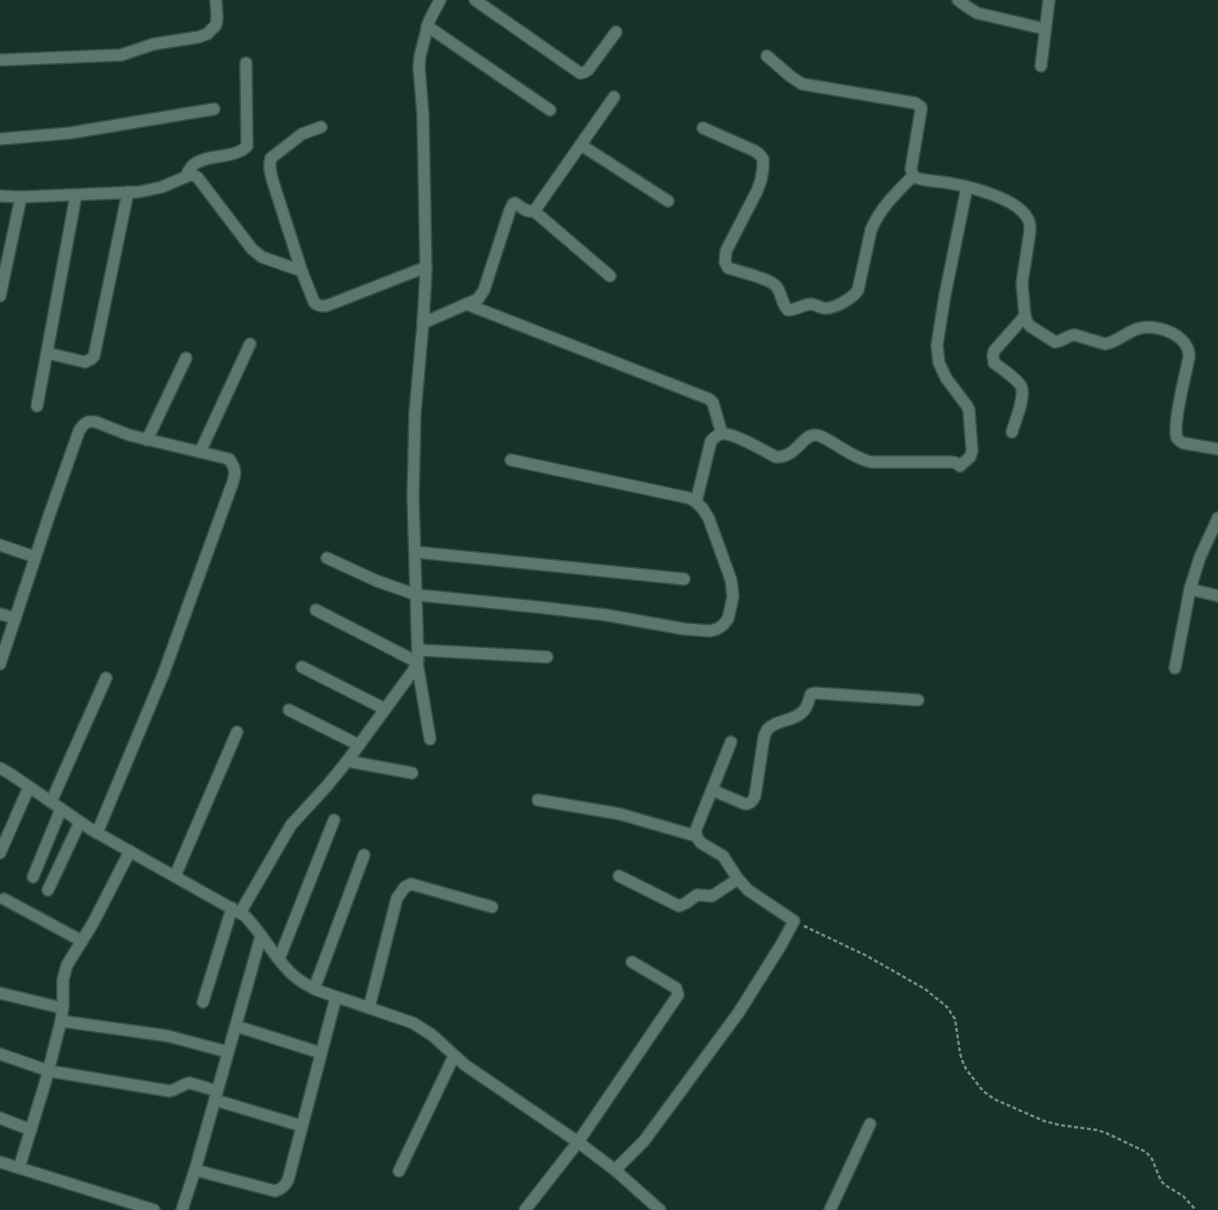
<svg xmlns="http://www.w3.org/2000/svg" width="1218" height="1210" viewBox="0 0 1218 1210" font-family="Bitter,serif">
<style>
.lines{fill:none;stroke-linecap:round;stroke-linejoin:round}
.street-casing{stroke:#395049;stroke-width:14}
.path{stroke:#758b85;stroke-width:2.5;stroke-dasharray:4 2.5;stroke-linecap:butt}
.street{stroke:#5b786f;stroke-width:11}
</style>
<rect width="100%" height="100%" fill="#17322b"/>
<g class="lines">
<g class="street-casing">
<g id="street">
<path d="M475 0 580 73 585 72 588 70 616 32"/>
<path d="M958 0 966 6 977 13 1045 29"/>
<path d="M427 26 550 110"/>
<path d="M767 56 790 76 802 84 915 103 921 107V110L911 169C912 173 913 177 917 178 924 181 939 181 948 183 968 186 1015 198 1026 216 1030 221 1030 225 1030 231L1022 283 1025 316 1027 322 1030 326 1055 342C1063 341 1068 335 1075 335L1105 344C1118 342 1128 330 1141 328 1159 324 1190 336 1189 357 1186 373 1172 425 1177 438 1179 441 1180 441 1183 443L1218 449"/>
<path d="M0 60 121 55 154 44 199 37 207 34 216 25 217 18 216 0"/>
<path d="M1041 66 1049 0"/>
<path d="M703 128 755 151 759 154 763 159V168L761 180 757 191 726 251 725 262 728 268C738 271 770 279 776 286 782 293 781 303 788 310 796 310 804 304 812 304 816 305 819 307 823 308 833 310 853 298 858 290L871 230C880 208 897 192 913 176"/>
<path d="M0 139 70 133 214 109"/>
<path d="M581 145 668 201"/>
<path d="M186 176C188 172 190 168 193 165 205 154 236 159 247 146L246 63"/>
<path d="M0 196 21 197 139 192 162 187 190 175H194L198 178 252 249 262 257 299 270 302 272 314 302C318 306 320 306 326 306L426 267"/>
<path d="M534 211 610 276"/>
<path d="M302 272 273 182C271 174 268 166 271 158L302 134 321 127"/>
<path d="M0 296 21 197"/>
<path d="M466 304 709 399 713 403 722 434"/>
<path d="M423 323 478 299 484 290 510 210 513 204 515 203C521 207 528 214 535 210L614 97"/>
<path d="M47 353 85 362 91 359 94 356 128 192"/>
<path d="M37 406 76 195"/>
<path d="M1012 432C1015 421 1026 397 1021 386 1016 378 1002 369 994 363L993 355 994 351 1025 316"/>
<path d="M147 440 186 358"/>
<path d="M200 452 250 344"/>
<path d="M696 502 711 441C714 438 716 435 721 434 733 432 764 451 776 457 797 457 802 435 815 435 821 435 828 440 833 443 845 450 857 459 871 462H951L956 463 960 466 970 457 972 451 969 410 967 406 946 378 939 363 937 345 945 295 967 187"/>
<path d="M0 545 35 557"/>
<path d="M415 552 684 579"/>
<path d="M327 558 377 581 417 595 537 607 606 615 684 629 710 631 717 629 723 625 728 619 733 597 731 580 709 519 703 509 696 502 689 498 511 460"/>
<path d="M1190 589 1218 596"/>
<path d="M316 610 417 662 430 739"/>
<path d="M0 614 15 618"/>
<path d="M419 650 547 657"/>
<path d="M0 664 50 513 79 431C83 424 87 420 96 422L129 435 229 459C238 471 235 477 230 490L163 675 97 833"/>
<path d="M302 667 385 709"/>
<path d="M1175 668 1190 589 1200 557 1218 518"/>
<path d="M289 710 359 745"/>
<path d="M347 761 412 773"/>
<path d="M0 768 9 773 92 830 245 916C263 934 274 958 293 975 310 990 331 995 352 1002 372 1009 393 1016 413 1023L432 1035 465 1065 578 1142 615 1170 660 1210"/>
<path d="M712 790 745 804C751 804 753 801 755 796L764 737C765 734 766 732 767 730 776 719 796 722 805 709 808 705 809 699 811 694L815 693 918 700"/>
<path d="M538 800 620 814 696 836"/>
<path d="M51 802 106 678"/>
<path d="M0 853 29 787"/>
<path d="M175 876 237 732"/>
<path d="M619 876 679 906 686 903 697 895 712 896 738 879"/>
<path d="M33 877 61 809"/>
<path d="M48 890 80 822"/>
<path d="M4 899 82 941"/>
<path d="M240 913 291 825 326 787 348 760 413 671 418 660 413 496 414 456 415 413 423 323 426 272 423 116 419 67 420 56 429 21 440 0"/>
<path d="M279 959 334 820"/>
<path d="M314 989 364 855"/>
<path d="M0 993 62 1008"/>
<path d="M203 1002 232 908"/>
<path d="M369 1008 397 898 405 887 411 884 492 907"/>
<path d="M61 1021 168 1036 228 1052"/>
<path d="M236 1026 321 1053"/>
<path d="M0 1054 49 1071 169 1091C177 1090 182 1084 190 1083L217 1091"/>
<path d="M215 1100 302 1126"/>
<path d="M0 1118 31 1130"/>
<path d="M0 1162 154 1210"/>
<path d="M19 1168 46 1080 61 1021 63 1006V980L67 965 93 923 130 851"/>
<path d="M195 1170 275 1191C282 1189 285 1186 288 1180L336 997"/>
<path d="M615 1170 644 1141 739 1012 781 945 794 921 748 890 738 879 723 856 701 843 698 839 695 832 731 742"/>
<path d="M399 1171 454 1056"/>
<path d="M182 1210 195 1170 261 936"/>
<path d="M525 1210 578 1142 678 995 676 988 632 962"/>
<path d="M830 1210 870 1124"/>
</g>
</g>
<path class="path" d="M804 926 867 956 925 989 947 1007 955 1019 960 1053 962 1060 966 1069 983 1091 994 1099 1044 1121 1060 1125 1097 1130 1106 1133 1146 1152 1152 1159 1161 1181 1165 1185 1183 1196 1196 1210"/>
<use href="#street" class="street"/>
</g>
</svg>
